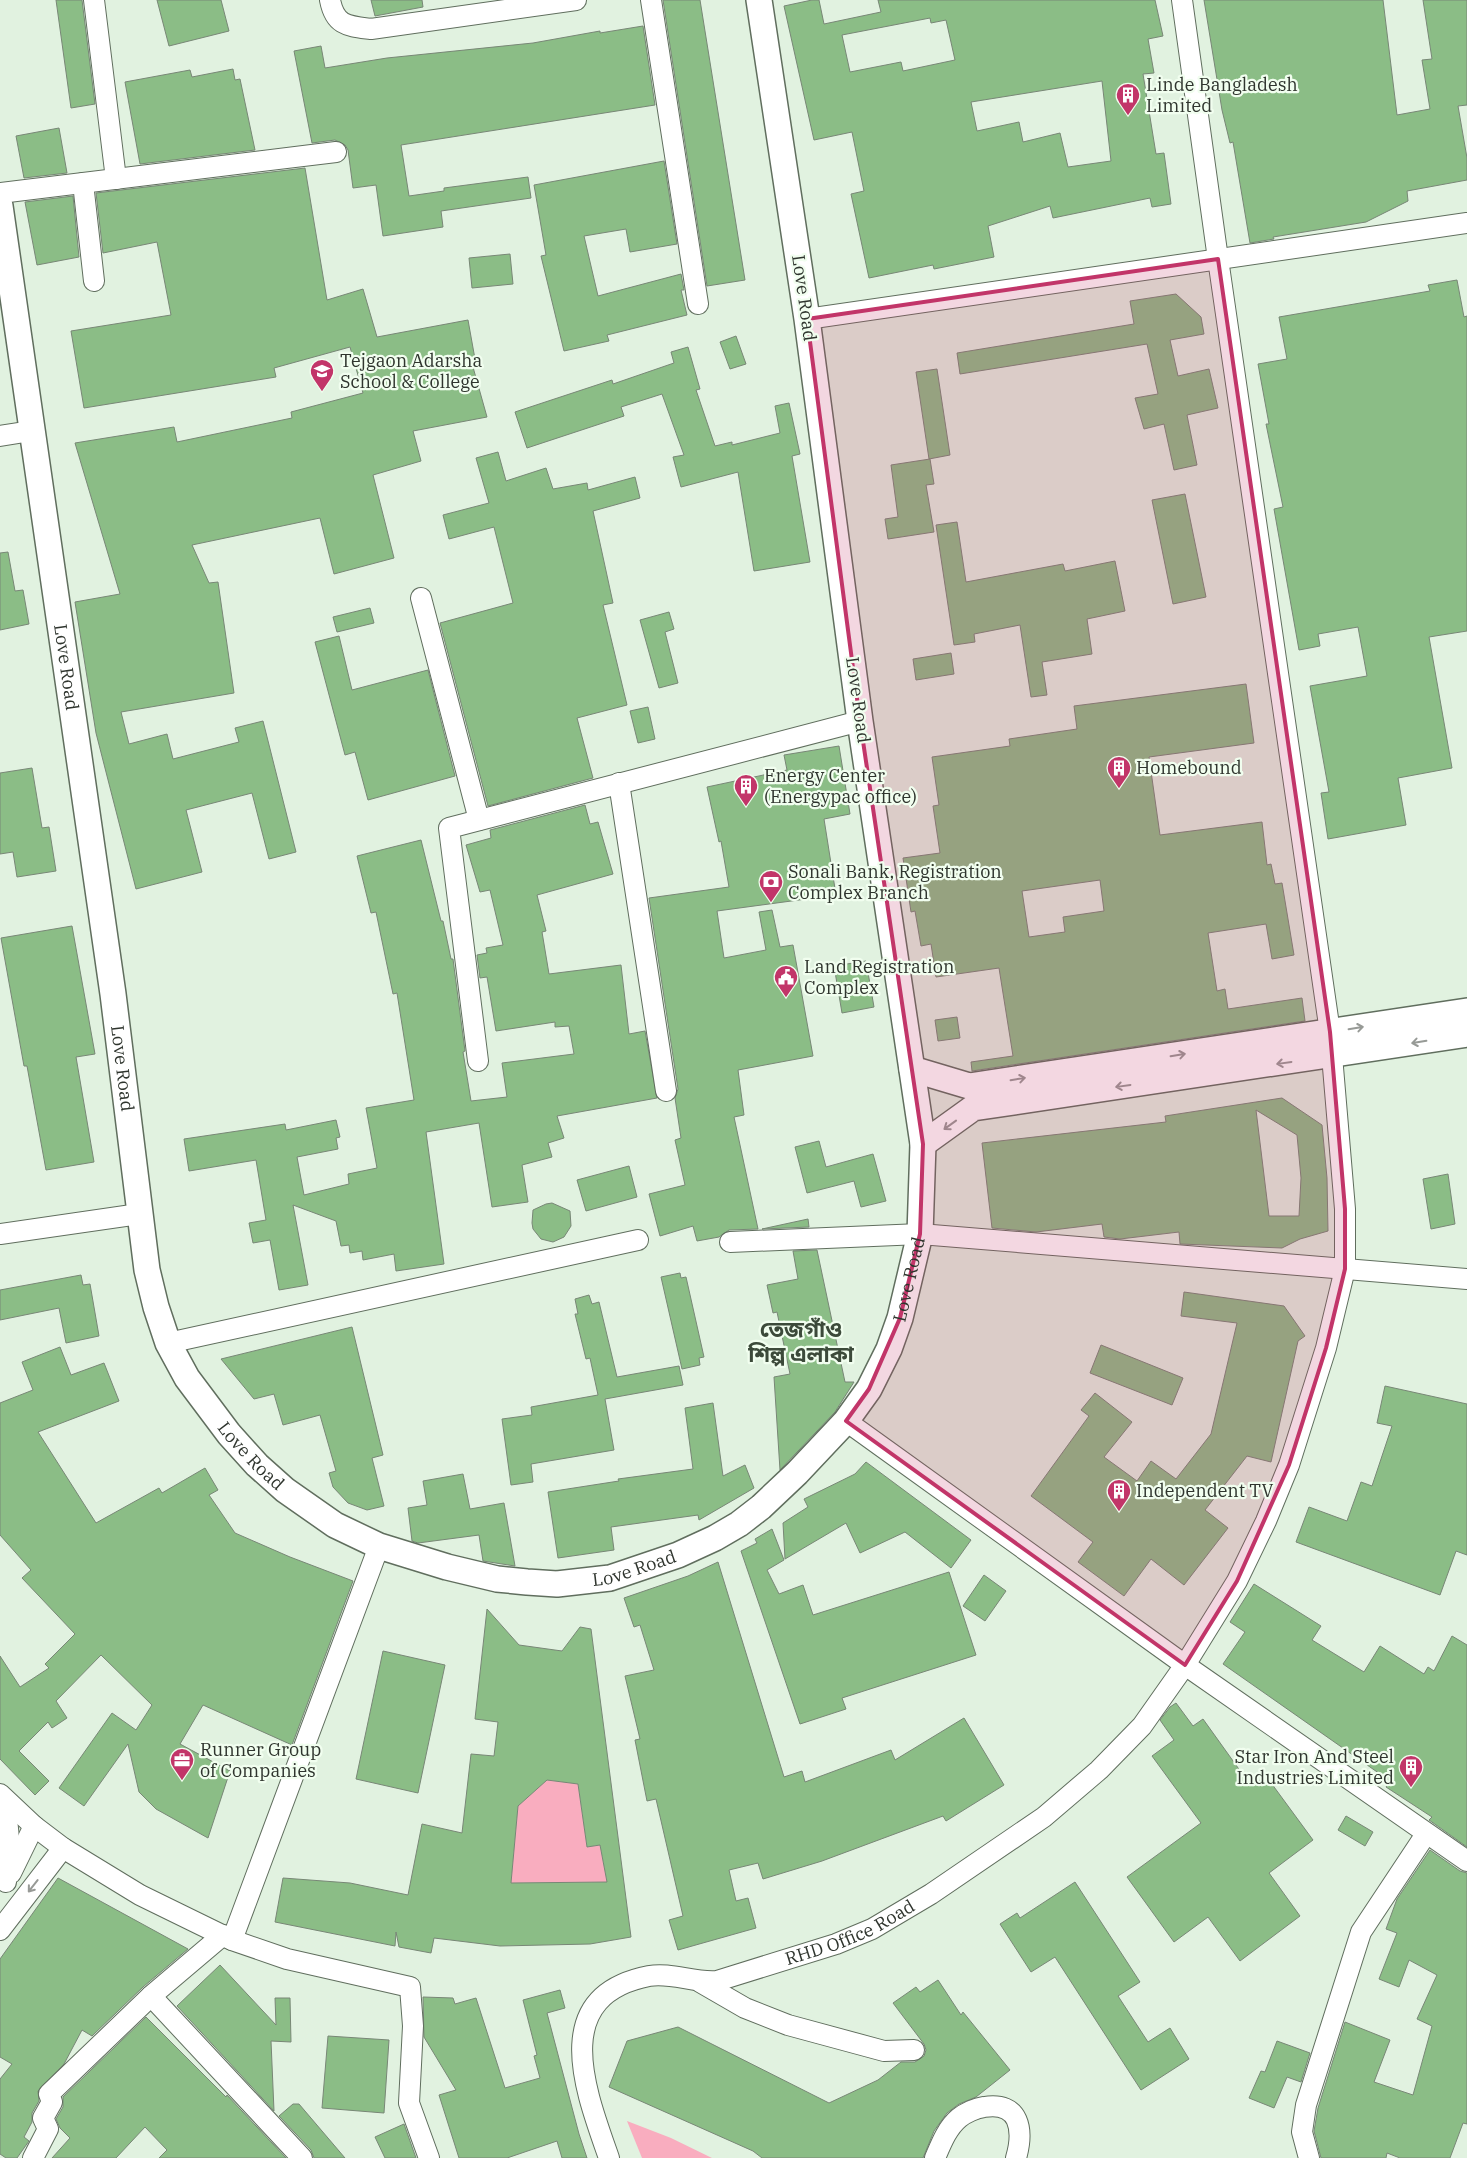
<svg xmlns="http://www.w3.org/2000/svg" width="1467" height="2158" viewBox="0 0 1467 2158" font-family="'IBM Plex Serif','Noto Sans Bengali',serif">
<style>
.green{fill:#f9adbf}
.building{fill:#8bbd86;stroke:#788776;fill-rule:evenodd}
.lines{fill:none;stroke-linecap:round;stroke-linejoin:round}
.minor-casing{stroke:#606e5e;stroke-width:22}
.major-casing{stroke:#606e5e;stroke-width:28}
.minor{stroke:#fff;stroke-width:20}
.major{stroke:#fff;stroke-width:25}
.oneway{stroke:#979a96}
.marked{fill:#c23569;fill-opacity:0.2;stroke:#c23569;stroke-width:4;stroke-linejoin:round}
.labels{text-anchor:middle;stroke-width:4.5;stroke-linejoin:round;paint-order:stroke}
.poi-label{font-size:18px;fill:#2f352e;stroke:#f1feef;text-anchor:start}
.street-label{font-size:18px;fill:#2f352e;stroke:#f1feef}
.district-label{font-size:22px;font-weight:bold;fill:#3c4a3a;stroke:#f1feef}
</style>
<rect width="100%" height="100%" fill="#e1f2e0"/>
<g class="green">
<path d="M547 1780 578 1784 587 1847 600 1845 607 1882 511 1883 518 1806Z"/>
<path d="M627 2121 671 2138 712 2158H642Z"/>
</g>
<g class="building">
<path d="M56 0H82L95 104 71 108Z"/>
<path d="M157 0H221L229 31 169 46Z"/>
<path d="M371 0H422L423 7 375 16Z"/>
<path d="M663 0H700L745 280 707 286Z"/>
<path d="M812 0H819L824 24 881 12 878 0H1155L1163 36 1148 39 1154 73 1143 74 1156 154 1164 153 1171 204 1152 207 1150 198 1053 218 1050 206 988 226 994 257 934 269 933 265 869 278 851 194 864 191 852 132 814 140 784 6ZM930 18 931 23 946 20 955 60 903 71 901 62 850 72 842 35ZM1102 81 1111 161 1068 167 1060 133 1023 142 1019 122 977 131 971 102Z"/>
<path d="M1204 0H1383L1397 115 1430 109 1422 60 1432 59 1423 0H1467V105L1458 106 1467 158V180L1407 191 1408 201 1366 222 1273 237 1274 239 1250 243 1233 142 1230 143 1222 110Z"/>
<path d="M643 26 655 105 401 145 409 196 444 191V188L528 177 531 198 441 211 443 227 383 236 376 185 353 188 348 150 345 145 335 140 312 143 294 51 321 46 325 68 387 58 533 43 600 31V33Z"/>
<path d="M233 69 235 80 240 79 255 150 140 164 125 82 190 70 192 77Z"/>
<path d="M59 128 67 173 24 178 16 136Z"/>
<path d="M664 161 677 244 630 252 626 229 584 236 598 296 681 274 684 290H681L687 315 607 335 609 341 564 351 541 256 546 255 534 185Z"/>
<path d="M305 168 327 300 363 289 377 337 468 320 475 359 471 360 487 417 413 431 421 461 373 475 394 558 334 574 320 518 192 545 209 583 218 582 234 693 121 712 129 744 167 734 173 759 239 742 235 728 263 721 296 852 269 859 252 793 186 810 202 872 136 889 96 733 75 602 120 594 75 443 174 427 177 442 292 418 291 412 363 393 350 347 274 368 276 377 84 408 71 331 171 315 157 242 103 253 96 193Z"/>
<path d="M73 196 79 257 37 265 25 202Z"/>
<path d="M510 254 513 284 472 288 469 258Z"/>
<path d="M1457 280 1464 317 1467 316V631L1429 637 1452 768 1398 778 1406 825 1328 839 1321 793 1329 792 1310 686 1367 676 1358 627 1318 634 1320 646 1299 650 1274 509 1283 507 1266 424H1269L1258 364 1287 359 1279 317 1430 291 1428 285Z"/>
<path d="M1176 294 1201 317 1204 334 1170 340 1178 376 1209 369 1218 408 1187 415 1197 465 1174 470 1164 424 1144 429 1135 398 1158 394 1147 344 960 374 957 353 1134 324 1130 301Z"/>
<path d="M736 336 746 364 730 369 720 342Z"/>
<path d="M688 347 700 389 696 390 715 446 732 442V445L780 433 775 406 789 403 800 454 792 456 810 562 754 571 738 472 681 487 673 457 684 455 662 394 621 407 624 416 527 448 515 412 612 380 613 384 674 363 671 352Z"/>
<path d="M937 369 950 455 929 459 916 372Z"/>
<path d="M498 452 506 481 546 468 553 489 587 483 588 490 635 477 640 498 593 511 613 603 603 605 627 705 577 718 593 778 488 806 440 623 513 603 494 527 449 539 443 515 489 503 476 458Z"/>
<path d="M930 459 934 484 926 485 934 532 888 539 885 519 898 517 891 465Z"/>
<path d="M1185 494 1206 597 1173 604 1152 500Z"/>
<path d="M957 522 966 582 1063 564 1065 571 1115 561 1125 611 1087 619 1092 654 1042 662 1047 695 1031 697 1020 625 974 634 975 642 954 645 936 525Z"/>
<path d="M8 552 15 591 23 590 29 624 0 630V553Z"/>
<path d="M370 608 374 623 337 632 333 617Z"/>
<path d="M669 612 674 629 665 632 678 683 659 688 640 620Z"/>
<path d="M339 636 352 690 428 670 455 776 368 800 355 752 345 755 315 642Z"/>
<path d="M951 653 954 674 916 680 913 659Z"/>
<path d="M1246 684 1254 743 1149 757 1160 835 1262 822 1267 865 1271 864 1275 884 1282 883 1294 955 1272 959 1266 924 1208 933 1217 991 1225 989 1228 1009 1302 998 1305 1021 972 1071 971 1062 1013 1056 999 968 936 977 931 944 921 946 915 911 911 912 903 858 940 853 933 806 939 805 932 757 1010 746 1009 739 1077 729 1074 706ZM1100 880 1104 911 1063 917 1065 932 1029 937 1022 891Z"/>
<path d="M648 707 655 739 638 743 630 711Z"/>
<path d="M839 746 850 814 824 819 836 895 717 911 724 958 766 950 759 912 772 910 780 947 793 945 813 1056 738 1070 744 1115 734 1117 758 1229 729 1230 719 1237 697 1241 693 1226 660 1236 649 1194 685 1185 675 1140 681 1138 675 1098 678 1089 649 898 729 887 721 841 719 842 707 787 787 770 784 755Z"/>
<path d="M32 768 42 828 49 827 56 871 17 877 13 852 0 854V773Z"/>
<path d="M585 805 590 824 598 822 613 874 537 895 546 931 542 932 549 974 621 965 629 1034 645 1031 657 1098 557 1116 564 1138 548 1143 552 1157 522 1165 528 1202 492 1207 479 1123 426 1132 444 1264 396 1271 394 1254 363 1260 362 1251 350 1253 349 1245 341 1246 336 1221 293 1205 308 1285 279 1290 270 1240 253 1243 249 1223 266 1220 256 1160 189 1171 184 1139 285 1124 286 1130 336 1120 340 1137 336 1138 338 1149 297 1157 304 1195 349 1184 348 1174 377 1168 366 1108 414 1100 397 993 393 994 376 912 371 913 357 856 421 840 441 921H443L451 959H453L465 1051 463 1052 471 1101 507 1097 502 1063 574 1054 569 1026 555 1027V1022L496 1031 487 977 480 978 477 955 487 953 486 948 503 945 490 890 480 892 466 845 491 838 490 830Z"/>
<path d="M72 926 95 1054 76 1057 94 1162 46 1170 27 1066H24L1 938Z"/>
<path d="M866 961 874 1007 842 1013 834 966Z"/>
<path d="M957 1017 960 1038 938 1041 935 1020Z"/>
<path d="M1282 1098 1322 1125 1327 1178 1328 1231 1300 1239 1282 1248 1180 1244 1179 1232 1120 1239 1104 1237 1102 1224 1036 1232 992 1228 982 1143 1166 1122 1165 1116ZM1256 1110 1297 1135 1301 1178 1299 1216H1269Z"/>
<path d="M819 1141 826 1167 873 1154 886 1201 861 1207 854 1181 807 1193 795 1147Z"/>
<path d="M629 1166 637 1197 586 1211 577 1180Z"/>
<path d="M1448 1174 1455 1224 1431 1229 1423 1179Z"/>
<path d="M552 1203 570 1211 571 1226 564 1237 553 1242 541 1239 533 1229 532 1223 533 1210 546 1204Z"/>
<path d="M808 1219 809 1227 762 1229Z"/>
<path d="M817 1250 845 1382H854L835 1412 780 1470 774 1377 790 1374 777 1312 773 1313 767 1285 798 1279 793 1251Z"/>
<path d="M680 1273 681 1278 686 1277 704 1357 699 1358 700 1365 682 1369 661 1277Z"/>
<path d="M81 1275 83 1285 90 1284 99 1336 66 1343 59 1308 0 1320V1290Z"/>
<path d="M1184 1292 1284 1306 1305 1336 1298 1341 1271 1462 1247 1456 1205 1510 1228 1528 1184 1585 1151 1559 1124 1596 1078 1562 1093 1542 1031 1496 1089 1416 1081 1410 1095 1393 1132 1422 1104 1457 1137 1481 1151 1461 1176 1479 1211 1434 1237 1323 1181 1316Z"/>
<path d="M589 1295 592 1304 599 1302 617 1377 679 1366 683 1385 605 1399 614 1450 531 1464 533 1482 511 1485 502 1419 532 1415 531 1407 598 1395 590 1358 586 1359 575 1314H578L575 1299Z"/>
<path d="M352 1327 383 1455 372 1458 384 1506 367 1510 348 1503 333 1487 329 1473 336 1471 320 1415 283 1425 274 1394 254 1399 221 1359Z"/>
<path d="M1101 1345 1183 1378 1172 1405 1090 1373Z"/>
<path d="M60 1347 71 1375 104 1363 119 1401 38 1432 96 1523 159 1488 162 1493 205 1468 218 1490 209 1495 235 1533 290 1557 353 1581 292 1745 203 1705 180 1744 230 1771 208 1838 156 1809 139 1792 128 1744 84 1806 59 1788 112 1713 136 1730 152 1705 101 1655 56 1701 67 1718 52 1728 48 1722 19 1751 49 1781 35 1795 0 1759V1656L20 1687 49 1668 45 1664 75 1634 22 1578 31 1570 0 1535V1403L33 1390 22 1362Z"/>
<path d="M1385 1386 1467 1404V1555L1456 1551 1440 1595 1296 1542 1309 1507 1347 1521 1361 1482 1372 1486 1392 1426 1377 1423Z"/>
<path d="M713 1403 723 1476 745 1465 754 1488 699 1520 698 1515 611 1527 614 1550 558 1558 548 1492 619 1481 618 1479 693 1469 685 1408Z"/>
<path d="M866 1462 971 1540 951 1568 905 1532 860 1553 846 1523 785 1559 783 1523 808 1507 804 1499 855 1474Z"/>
<path d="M463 1474 470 1509 504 1503 515 1566 483 1561 479 1535 418 1543 412 1541 408 1508 427 1505 423 1481Z"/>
<path d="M772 1529 784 1560 767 1570 779 1594 803 1585 813 1615 949 1572 976 1655 842 1698 846 1709 800 1724 741 1551 757 1543 755 1539Z"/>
<path d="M718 1562 784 1777 802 1771 805 1782 891 1750 895 1760 964 1718 1004 1785 946 1821 943 1816 822 1861 763 1879 758 1863 729 1870 736 1901 748 1898 756 1928 678 1950 669 1920 683 1916 656 1799 647 1801 635 1740 640 1739 625 1676 654 1670 640 1625 634 1627 624 1598 688 1576Z"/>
<path d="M984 1575 1006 1591 985 1621 963 1606Z"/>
<path d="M1254 1584 1321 1626 1312 1640 1364 1672 1380 1646 1424 1674 1428 1667 1434 1671 1452 1636 1467 1645V1847L1429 1820 1432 1817 1386 1787 1390 1781 1223 1664 1245 1632 1230 1622Z"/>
<path d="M487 1609 519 1645 562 1651 580 1627 591 1629 631 1937 590 1944 500 1946 434 1938 431 1953 399 1947 396 1932 395 1946 275 1922 283 1878 350 1883 408 1895 422 1824 462 1833 471 1754 494 1756 498 1722 475 1719ZM547 1780 578 1784 587 1847 600 1845 607 1882 511 1883 518 1806Z"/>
<path d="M383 1651 445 1665 418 1793 356 1779Z"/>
<path d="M1176 1703 1193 1726 1203 1719 1251 1786 1266 1776 1313 1840 1269 1873 1300 1916 1240 1961 1208 1917 1174 1942 1127 1877 1201 1823 1152 1756 1174 1740 1160 1720 1170 1707Z"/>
<path d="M1346 1816 1373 1832 1365 1846 1338 1830Z"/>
<path d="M1430 1850 1460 1871 1467 1873V2124L1463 2123 1450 2158H1400L1387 2153 1386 2158H1321L1314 2131 1318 2108 1345 2022 1390 2040 1374 2082 1413 2095 1432 2026 1417 2019 1437 1975 1409 1960 1399 1987 1379 1979 1397 1933 1386 1929 1397 1899Z"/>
<path d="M58 1878 188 1949 143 1987 92 2036 82 2030 64 2064 38 2091 39 2101 32 2113V2122L24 2137 29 2141 17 2158H6L0 2154V2079L12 2064 0 2057V1959Z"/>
<path d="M1075 1882 1140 1982 1118 1996 1148 2042 1170 2028 1189 2059 1141 2090 1055 1957 1031 1972 1000 1924 1017 1913 1020 1918Z"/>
<path d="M220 1965 276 2025 275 1998H290L291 2042 271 2041 274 2111 177 2006Z"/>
<path d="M938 1980 961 2015 963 2012 1010 2070 976 2097 959 2104 947 2113 934 2131 923 2158H762L753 2151 609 2087 627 2041 678 2027 829 2103 878 2080 901 2062H915L924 2056 926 2050 924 2044 893 2003 916 1987 920 1992Z"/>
<path d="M560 1990 565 2008 547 2013 579 2134 587 2158H562L557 2141 507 2158H459L439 2095 456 2090 424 2037 423 1997 453 1998 455 2004 476 1998 505 2088 540 2078 534 2056 537 2055 523 2000Z"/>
<path d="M146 2017 226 2097 227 2095 286 2158H159L167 2150 145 2127 116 2158H52L70 2138 60 2128 56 2119 63 2107V2097Z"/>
<path d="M328 2036 389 2040 384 2113 322 2108Z"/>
<path d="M1277 2041 1310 2053 1301 2082 1287 2077 1274 2108 1249 2098 1261 2071 1265 2072Z"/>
<path d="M293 2104H299L345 2158H314L311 2150 279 2116Z"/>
<path d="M404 2124 416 2158H385L375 2137Z"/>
</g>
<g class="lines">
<g class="minor-casing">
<g id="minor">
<path d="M94 0 116 179"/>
<path d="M330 0C335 26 348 26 371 29L576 0"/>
<path d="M651 0 698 304"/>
<path d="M83 183 94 281"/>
<path d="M0 193 336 152"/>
<path d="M807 319 1467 223"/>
<path d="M0 436 31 431"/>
<path d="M421 598 479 820"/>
<path d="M619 783 666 1091"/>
<path d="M478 1061 449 828 860 721"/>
<path d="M0 1234 139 1214"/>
<path d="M730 1242 920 1234 1467 1279"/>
<path d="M168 1343 638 1240"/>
<path d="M846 1421 1185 1665 1467 1861"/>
<path d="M0 1794 34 1826 63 1848 140 1895 232 1940 287 1959 410 1987 413 2026 409 2103 429 2158"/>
<path d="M0 1797C13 1828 8 1849 6 1882"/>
<path d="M11 1873 34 1826"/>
<path d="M0 1930 63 1848"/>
<path d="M232 1940 379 1546"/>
<path d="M700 1982 745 2008 788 2025 884 2051 914 2050"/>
<path d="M151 1996 302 2158"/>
<path d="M33 2158 48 2129 43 2118 52 2102 49 2094 151 1996 223 1935"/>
<path id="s1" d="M609 2158C586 2092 547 1996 649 1976 671 1972 694 1983 717 1981L836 1944 872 1929 931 1894 1044 1817 1099 1770 1142 1726 1185 1665 1237 1581 1266 1521 1289 1465 1326 1348 1345 1269V1209L1330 1032 1218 259 1182 0"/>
<path d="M935 2158C941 2144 947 2128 959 2118 965 2113 976 2108 984 2107 1020 2101 1024 2130 1016 2158"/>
<path d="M1309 2158 1302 2132 1306 2105 1361 1932 1426 1834"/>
</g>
</g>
<g class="major-casing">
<g id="major">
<path id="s2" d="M0 206 113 994 147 1270 156 1307 168 1343 187 1378 229 1434 257 1465 285 1490 335 1525 379 1546 447 1567 497 1579 527 1582 557 1584 610 1578 678 1555 715 1538 739 1524 761 1507 797 1473 846 1421 869 1389 889 1349 900 1318 920 1234 923 1144 860 721 807 319 759 0"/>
<path d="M912 1069 969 1086 1467 1011"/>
<path d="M923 1144 973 1108 1467 1034"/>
</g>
</g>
<use href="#minor" class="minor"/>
<use href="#major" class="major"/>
</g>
<defs><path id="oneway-shaft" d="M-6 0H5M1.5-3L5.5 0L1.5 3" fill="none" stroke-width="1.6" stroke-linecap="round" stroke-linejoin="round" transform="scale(1.25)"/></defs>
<g class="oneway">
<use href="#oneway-shaft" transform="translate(1356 1028) rotate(-9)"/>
<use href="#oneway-shaft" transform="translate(1419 1042) rotate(171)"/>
<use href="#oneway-shaft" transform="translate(1178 1055) rotate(-9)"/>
<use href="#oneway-shaft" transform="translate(1284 1063) rotate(172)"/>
<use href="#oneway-shaft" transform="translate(1018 1079) rotate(-9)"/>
<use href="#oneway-shaft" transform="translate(1123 1086) rotate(172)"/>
<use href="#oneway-shaft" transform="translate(950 1125) rotate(144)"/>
<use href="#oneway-shaft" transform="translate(33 1886) rotate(128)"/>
</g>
<path class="marked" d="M1218 259 1330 1032 1345 1209V1269L1326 1348 1289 1465 1237 1581 1185 1665 846 1421 869 1389 900 1318 920 1234 923 1144 860 721 807 319Z"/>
<defs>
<g id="building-pin" transform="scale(1.25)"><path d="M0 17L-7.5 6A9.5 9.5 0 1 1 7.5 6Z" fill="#c23569" stroke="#f1feef"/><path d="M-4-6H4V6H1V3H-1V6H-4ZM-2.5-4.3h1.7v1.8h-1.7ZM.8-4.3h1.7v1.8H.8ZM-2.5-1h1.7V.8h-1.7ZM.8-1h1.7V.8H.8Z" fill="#fff"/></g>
<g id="school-pin" transform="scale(1.25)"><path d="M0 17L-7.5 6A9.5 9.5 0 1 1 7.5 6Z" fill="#c23569" stroke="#f1feef"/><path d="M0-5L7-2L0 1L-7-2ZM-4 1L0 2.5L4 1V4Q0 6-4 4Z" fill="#fff"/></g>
<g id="bank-pin" transform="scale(1.25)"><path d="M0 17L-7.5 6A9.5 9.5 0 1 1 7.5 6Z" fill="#c23569" stroke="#f1feef"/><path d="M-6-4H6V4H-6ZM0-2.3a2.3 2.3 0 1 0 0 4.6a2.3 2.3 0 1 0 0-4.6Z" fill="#fff"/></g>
<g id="civic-pin" transform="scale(1.25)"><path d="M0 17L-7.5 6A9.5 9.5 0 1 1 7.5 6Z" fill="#c23569" stroke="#f1feef"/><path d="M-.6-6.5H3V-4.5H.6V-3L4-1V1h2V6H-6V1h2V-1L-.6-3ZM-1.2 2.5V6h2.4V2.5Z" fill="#fff"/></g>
<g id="office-pin" transform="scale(1.25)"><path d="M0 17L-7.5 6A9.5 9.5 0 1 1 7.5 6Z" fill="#c23569" stroke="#f1feef"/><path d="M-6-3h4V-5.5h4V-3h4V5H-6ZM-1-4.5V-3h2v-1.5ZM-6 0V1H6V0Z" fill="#fff"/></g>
</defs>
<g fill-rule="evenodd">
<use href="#building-pin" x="1128" y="95"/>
<use href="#school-pin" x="322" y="371"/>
<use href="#building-pin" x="1119" y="768"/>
<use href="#building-pin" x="746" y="786"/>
<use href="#bank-pin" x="771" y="882"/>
<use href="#civic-pin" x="786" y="977"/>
<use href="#building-pin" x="1119" y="1491"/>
<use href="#office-pin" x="182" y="1760"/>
<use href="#building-pin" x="1411" y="1767"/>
</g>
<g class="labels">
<g class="poi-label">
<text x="1146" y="91">Linde Bangladesh<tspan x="1146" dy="21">Limited</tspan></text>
<text x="340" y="367">Tejgaon Adarsha<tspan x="340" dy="21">School &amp; College</tspan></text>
<text x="1136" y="774">Homebound</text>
<text x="764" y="782">Energy Center<tspan x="764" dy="21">(Energypac office)</tspan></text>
<text x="788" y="878">Sonali Bank, Registration<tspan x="788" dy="21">Complex Branch</tspan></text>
<text x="804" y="973">Land Registration<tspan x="804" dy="21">Complex</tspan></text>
<text x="1136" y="1497">Independent TV</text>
<text x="200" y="1756">Runner Group<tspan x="200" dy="21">of Companies</tspan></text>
<text x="1394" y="1763" text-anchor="end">Star Iron And Steel<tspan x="1394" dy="21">Industries Limited</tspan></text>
</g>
<g class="street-label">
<text transform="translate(804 298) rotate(82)" y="6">Love Road</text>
<text dy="6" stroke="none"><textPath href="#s2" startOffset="466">Love Road</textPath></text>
<text transform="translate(858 700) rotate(82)" y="6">Love Road</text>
<text dy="6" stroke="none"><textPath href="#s2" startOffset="871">Love Road</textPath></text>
<text dy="6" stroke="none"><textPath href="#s2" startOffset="2131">Love Road</textPath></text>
<text dy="6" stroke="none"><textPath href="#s2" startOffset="1291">Love Road</textPath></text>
<text dy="6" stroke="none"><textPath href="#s2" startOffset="1711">Love Road</textPath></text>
<text dy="6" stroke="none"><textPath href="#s1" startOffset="432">RHD Office Road</textPath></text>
</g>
<g class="district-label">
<text x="801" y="1337">তেজগাঁও<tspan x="801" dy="25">শিল্প এলাকা</tspan></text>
</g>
</g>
</svg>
